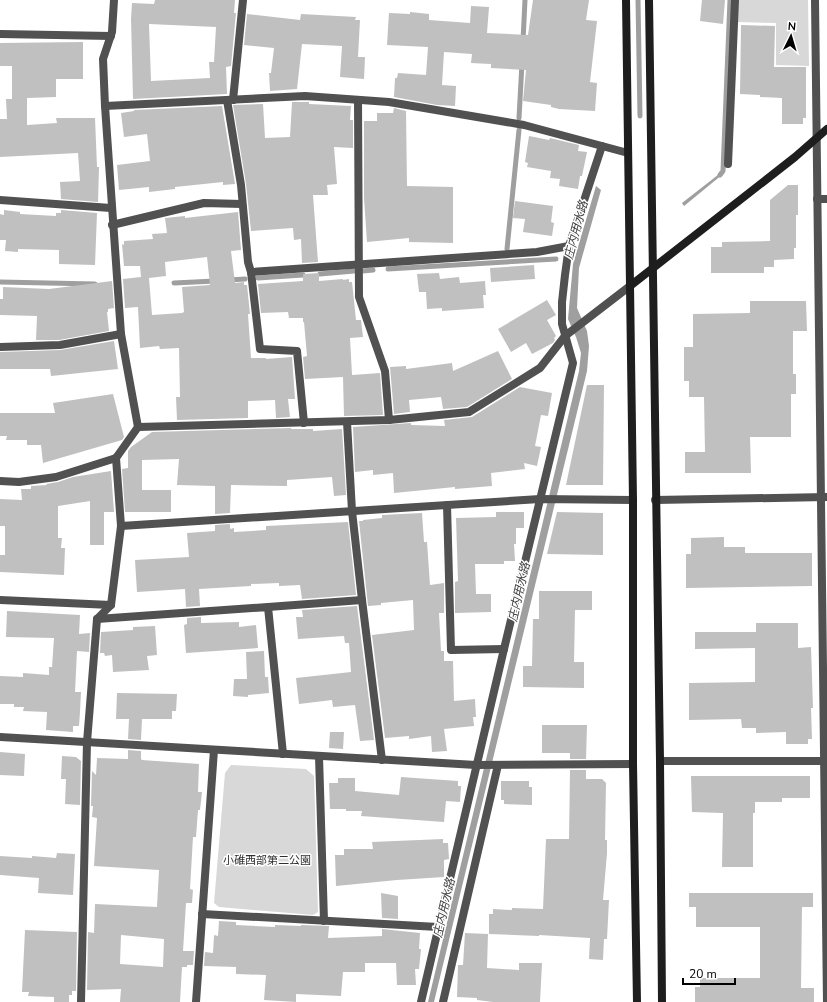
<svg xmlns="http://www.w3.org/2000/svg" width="827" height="1002" viewBox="0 0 827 1002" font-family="'Nunito Sans','Noto Sans JP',sans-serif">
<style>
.green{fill:#d8d8d8}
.water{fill:#9f9f9f}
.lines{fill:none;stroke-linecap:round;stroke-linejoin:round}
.stream{stroke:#9f9f9f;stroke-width:5}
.building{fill:#c0c0c0;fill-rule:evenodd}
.lane{stroke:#515151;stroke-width:8}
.street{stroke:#515151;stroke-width:8}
.secondary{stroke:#1e1e1e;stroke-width:8}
.labels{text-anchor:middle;stroke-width:3;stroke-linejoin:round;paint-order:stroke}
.park-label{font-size:11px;fill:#2f2f2f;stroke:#fff}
.water-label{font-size:12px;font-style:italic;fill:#404040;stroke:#fff}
</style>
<rect width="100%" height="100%" fill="#fff"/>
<g class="green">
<path d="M738 0H808L809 66 776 65V23L737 22Z"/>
<path d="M231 765 306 769 314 776 318 912 313 915 219 907 214 903 225 773Z"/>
</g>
<g class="water">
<path d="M723 171V174L684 206 682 203Z"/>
<path d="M596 186 601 190 579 268 577 308 587 331 589 346 587 371 434 1002H428L579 371 581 353 576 337 568 319 573 264Z"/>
</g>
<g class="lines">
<g class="stream">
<path d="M638 0 640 116"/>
<path d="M523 41 525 0"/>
<path d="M519 118 522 63"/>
<path d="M720 175 723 171 730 0"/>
<path d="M507 249 519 130"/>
<path d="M388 269 556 259"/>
<path d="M363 271 373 270"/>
<path d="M320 274 354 271"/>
<path d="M258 278 303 275"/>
<path d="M229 280 245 279"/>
<path d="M0 282 95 284"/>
<path d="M174 283 215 281"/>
</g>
</g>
<g class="building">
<path d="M155 0H235L234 13H236L231 66 226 67 227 94 133 99 131 19 132 3 154 4ZM149 24 216 27 214 62H209L210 78 151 81Z"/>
<path d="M533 0H589L586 20 597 21 590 82 597 83 595 111 559 109 551 107V105L523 101 526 70 491 68V64L471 63 472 54 444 52 442 85 456 86 455 106 437 105 394 97 395 78H397L398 73 426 75 428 47 387 45 389 13 410 14V12L429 14V20L470 23 471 6 489 7 487 33 528 35Z"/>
<path d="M702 0H725L723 24 700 21Z"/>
<path d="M247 14 300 20 301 14 356 17 355 20H360L358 57H365L364 79 340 77 342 46 302 44 297 89 270 91 269 73H271L274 48 244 45Z"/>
<path d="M741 25 775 26 774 67H806V118H803V124H782V98L760 97V95L740 94Z"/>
<path d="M83 42V79H56V97L27 98V125L57 123 56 118H95L97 167H99L98 202 61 199 60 182 80 181 78 153 0 157V119H7L6 99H12V66H0V43Z"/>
<path d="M292 102H309V104L351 106 350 120H353V148L334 147 337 184 327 185 328 195H313L318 262 302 263 301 239 294 240 293 228 251 231 246 184 233 105 263 104 265 138 290 137Z"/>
<path d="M222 106 235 184 223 185V182L175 187V189L149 192V187L119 190 117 165 150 161 147 134 124 137 121 113 134 111V110Z"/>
<path d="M394 108 406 111 407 186 453 187V243L409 242V238L367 242 364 198V121H377V113H393Z"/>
<path d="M529 136 549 140 550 138 579 145 578 151 587 152 582 176H580L578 189 559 186 560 179 550 178 551 171 527 167 528 163 525 162Z"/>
<path d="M788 185H798V215H796V248H794V259L774 260V267H764V273H711V247H722V242L770 241V200Z"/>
<path d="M515 201 553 206 551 222 554 223 552 236 523 232 525 219 513 218Z"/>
<path d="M4 210 20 212V214L56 216V213H61V210L97 213 95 265 59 264V250L18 249V252L5 251 6 240H0V214L4 215Z"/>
<path d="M238 212 241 250 231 251 235 283 244 282V285H247L250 314H248L251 358H266V359L292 357 295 399H288L290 417 276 418 275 400 248 401V418L177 420 176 397H180L179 348 160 349 159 346 140 348 138 307 125 308 123 279 141 277 140 266H124L122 244 124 245V241L153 239 152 234 167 233 165 218 185 216V218ZM207 257 210 285 182 287 184 312 182 313 152 315 149 278 166 276 165 262Z"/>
<path d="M534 265 535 279 491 282 490 268Z"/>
<path d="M319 273V281L343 279V280L349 279V282H352L356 320H361L363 337 350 338 352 375 380 373 383 415 344 416 343 377 305 379 303 357 307 356 304 322H303V318H289L288 312 261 313 258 284 303 281V274Z"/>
<path d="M439 273 440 279 459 277 460 283 485 281 486 295H483L484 308 442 311V308L427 309 426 292H419L417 274Z"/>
<path d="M112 281 114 308 108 309V312H107L109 331 59 340H36L37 316 0 315V299H3V287L49 289Z"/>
<path d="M547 300 556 315 547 320 556 336 554 338 555 340 553 343 532 354 526 343 511 352 498 329Z"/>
<path d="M750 301H806L807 331H793V374H796V394H791V437H750L751 473H685V452H705L704 397H689V381H684V347H693V314L750 313Z"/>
<path d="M114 341 118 369 51 376 50 369H0V352L60 350Z"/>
<path d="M498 351 512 379 467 407 443 409 441 397 409 400 410 412 394 414 390 367 406 366V369L452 363 453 371Z"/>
<path d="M587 385H604L603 485H566Z"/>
<path d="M520 387 552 393 548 416 541 415 535 446 541 447 537 466 524 463 525 469 491 473 492 486 455 489V487L394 493 393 473 373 475V470L355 472 353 427 411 423V425L445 426 444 420 472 417Z"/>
<path d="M113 394 124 437 122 440 43 463 41 445H27V440H6L7 436H0V413H55L53 403Z"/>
<path d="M291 428V429H313V431L342 429 346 495 334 496 332 477 287 480V486L231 485 230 513 215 514V486L177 485 179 459 142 460V490H171V512H125L122 469 128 468V451L131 447 152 432Z"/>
<path d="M111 471 114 512H104V545H90V501L58 506V538H62L61 548H65L64 575 0 572V555H5V526H0V499L22 500 21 489H31V486L47 485 46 484 58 482 73 477Z"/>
<path d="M496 512H524V528H516V544H514L515 561H504V564H475L476 594H491V612L455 613V582L458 581 456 518 496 517Z"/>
<path d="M557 512 603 513V555L547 554Z"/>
<path d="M422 513 424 542H427L430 585 444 583V613H439L441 651H444V661H453L454 701 475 699 476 717H473L474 726 444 729 447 751 432 752 431 736 409 739V736L385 738 372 635 414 630 413 600 381 603V605L368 606 359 521H363V520L382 518V515Z"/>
<path d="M348 522 356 595 302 599 300 585 279 586V583L251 584V586L199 589 200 606 186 607 185 589 137 592 135 560 189 557 187 533 215 531V525L230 524V529L234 528V532L266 530V526Z"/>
<path d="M724 537V547H745V553H812V586L686 588V554H691V538Z"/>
<path d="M539 591H592V610H575L574 662H584V688L523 687V666H532L533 619H539Z"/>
<path d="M357 606 374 740 360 741 355 705 333 707 332 700 299 704 296 678 351 672 349 643H345L344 636 298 639 296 617H303L302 610Z"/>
<path d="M7 611 80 615 79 634 90 633 89 652 77 651 75 692H81L80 712 79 726H73V732L46 730 47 712 23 711 24 707H14V704H0V676L23 677V673L49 675V667H52L54 638 6 637Z"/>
<path d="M201 617V623L239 622V627L256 625 258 648 186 653 184 625 187 624V618Z"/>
<path d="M756 623H798V648L811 647 813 708H811L812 739H808V744H786V732L756 733V728H742L741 719 689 720V683L755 682V648L695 649V632H756Z"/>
<path d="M155 626 157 655 147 656 149 670 113 672 112 655 105 656 104 653H100L101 632 133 630V627Z"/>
<path d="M264 651 265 677H268L269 693 248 695V697L233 696 234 679H247L246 652Z"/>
<path d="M117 693 177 694 176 711H172V719H142L141 740 128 739 129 719H116Z"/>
<path d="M542 725H587L586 759H570V753H542Z"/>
<path d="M330 732H344L343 749 329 748Z"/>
<path d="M128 750 141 751V759L142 760 199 764 198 792H202L200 810H198L196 837H193L190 889 193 890 192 903H186L183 951H194L193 965H187V967H182L180 1002H120L121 989 87 990 88 932 94 933 95 904 157 907 159 870 94 866 97 818 92 817 93 806H91L92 771 96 775 97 758 128 759ZM121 935 164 939 163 967 120 964Z"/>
<path d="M0 752 25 754 24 776 0 775Z"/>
<path d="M62 756 76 757 81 761 80 805 65 804 66 779H61Z"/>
<path d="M570 770H586V779H602L606 783 605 840H607V853L603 900H609L607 939H604L603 960 589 959 590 938 539 935V936L489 934V914H493V909L512 910V908L543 909 546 839H569Z"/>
<path d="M691 776H810V798H782V802H755V813H753V867H722L723 813 692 812Z"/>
<path d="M401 777 458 781V786H461L460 802 446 801 444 822 361 816 362 811H346V809H330L329 783H338V778H355V791L399 795Z"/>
<path d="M501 781H529V787H532V805L504 804V800H501Z"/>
<path d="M443 839V843H448L449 859 444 860V877L397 880 336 886 335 855H344V849H373L372 842Z"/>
<path d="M57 853 75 854 73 895 38 893 39 878 0 875V856L32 858V856L56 858Z"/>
<path d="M381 893 398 896V919L382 918Z"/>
<path d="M689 893H813V907H802L801 988H814V1002H695V987H700V978H760V927H696V907H689Z"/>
<path d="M219 921 236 922V925L275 927V925L301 926V925L329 926 328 938 382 936V929L420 933 419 949H421L419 969H415L416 985H397L396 963H365V972H343L341 996 296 994V1002L264 1000 266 975 236 974V967L204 966 205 952 213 953 214 935 218 936Z"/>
<path d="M25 930 77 932 76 991H72V995H69V1002H54V997L28 996 29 992H22Z"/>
<path d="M465 933 488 934 487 968 519 970V963H542L540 1002H493L477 1000V998L457 997 458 965H463Z"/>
</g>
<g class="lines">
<g class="lane">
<path d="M728 164 735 0"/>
<path d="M347 422 352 511 362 600 382 760"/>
<path d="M268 607 362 600"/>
</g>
<g class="street">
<path d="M114 0 112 32 103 59 105 106 121 334 138 427"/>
<path d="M815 0 827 1002"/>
<path d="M0 34 111 36"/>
<path d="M227 100 241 185 248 262 251 272 260 349 297 351 304 423"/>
<path d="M233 100 243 0"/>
<path d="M358 100 359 297 385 371 389 420"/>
<path d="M105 106 305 96 389 102 524 125 628 153"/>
<path d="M817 199H827"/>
<path d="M0 200 111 208"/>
<path d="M112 225 204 203 242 204"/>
<path d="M251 272 537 252 569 246"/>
<path d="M0 347 60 345 121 334"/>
<path d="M0 481 19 482 56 477 116 458 138 427 389 420 469 412 540 368 565 336 630 286"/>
<path d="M655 500 827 497"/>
<path d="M447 505 451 650 504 649"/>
<path d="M121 526 540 499 633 500"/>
<path d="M0 600 111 605"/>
<path d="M97 619 268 607 283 754"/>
<path d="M0 737 476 765 633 764"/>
<path d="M319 756 324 921"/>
<path d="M660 761H827"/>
<path d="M202 914 438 927"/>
<path d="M81 1002 87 742 97 619 111 605 121 526 116 458"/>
<path d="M196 1002 214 750"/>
<path d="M421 1002 504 649 573 363 562 324V302L565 275 569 246 602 146"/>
<path d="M443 1002 498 765"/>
</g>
<g class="secondary">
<path d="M626 0 633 500V764L637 1002"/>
<path d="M649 0 660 761 662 1002"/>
<path d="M630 286 795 157 827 129"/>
</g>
</g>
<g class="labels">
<g class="park-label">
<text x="267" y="864">小碓西部第二公園</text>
</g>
<g class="water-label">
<text transform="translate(576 230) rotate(-75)" y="4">庄内用水路</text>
<text transform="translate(519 592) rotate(-77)" y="4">庄内用水路</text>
<text transform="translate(444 908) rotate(-77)" y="4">庄内用水路</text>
</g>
</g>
<g transform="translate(791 36) rotate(5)" stroke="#ffffff" stroke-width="3" paint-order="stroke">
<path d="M0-3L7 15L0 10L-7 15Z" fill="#000000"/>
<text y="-6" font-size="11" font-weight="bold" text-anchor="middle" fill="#000000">N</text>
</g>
<path d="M683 978v6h52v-6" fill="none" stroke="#000000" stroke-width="2"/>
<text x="689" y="978" font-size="12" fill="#000000" stroke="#ffffff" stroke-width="3" paint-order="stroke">20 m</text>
</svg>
